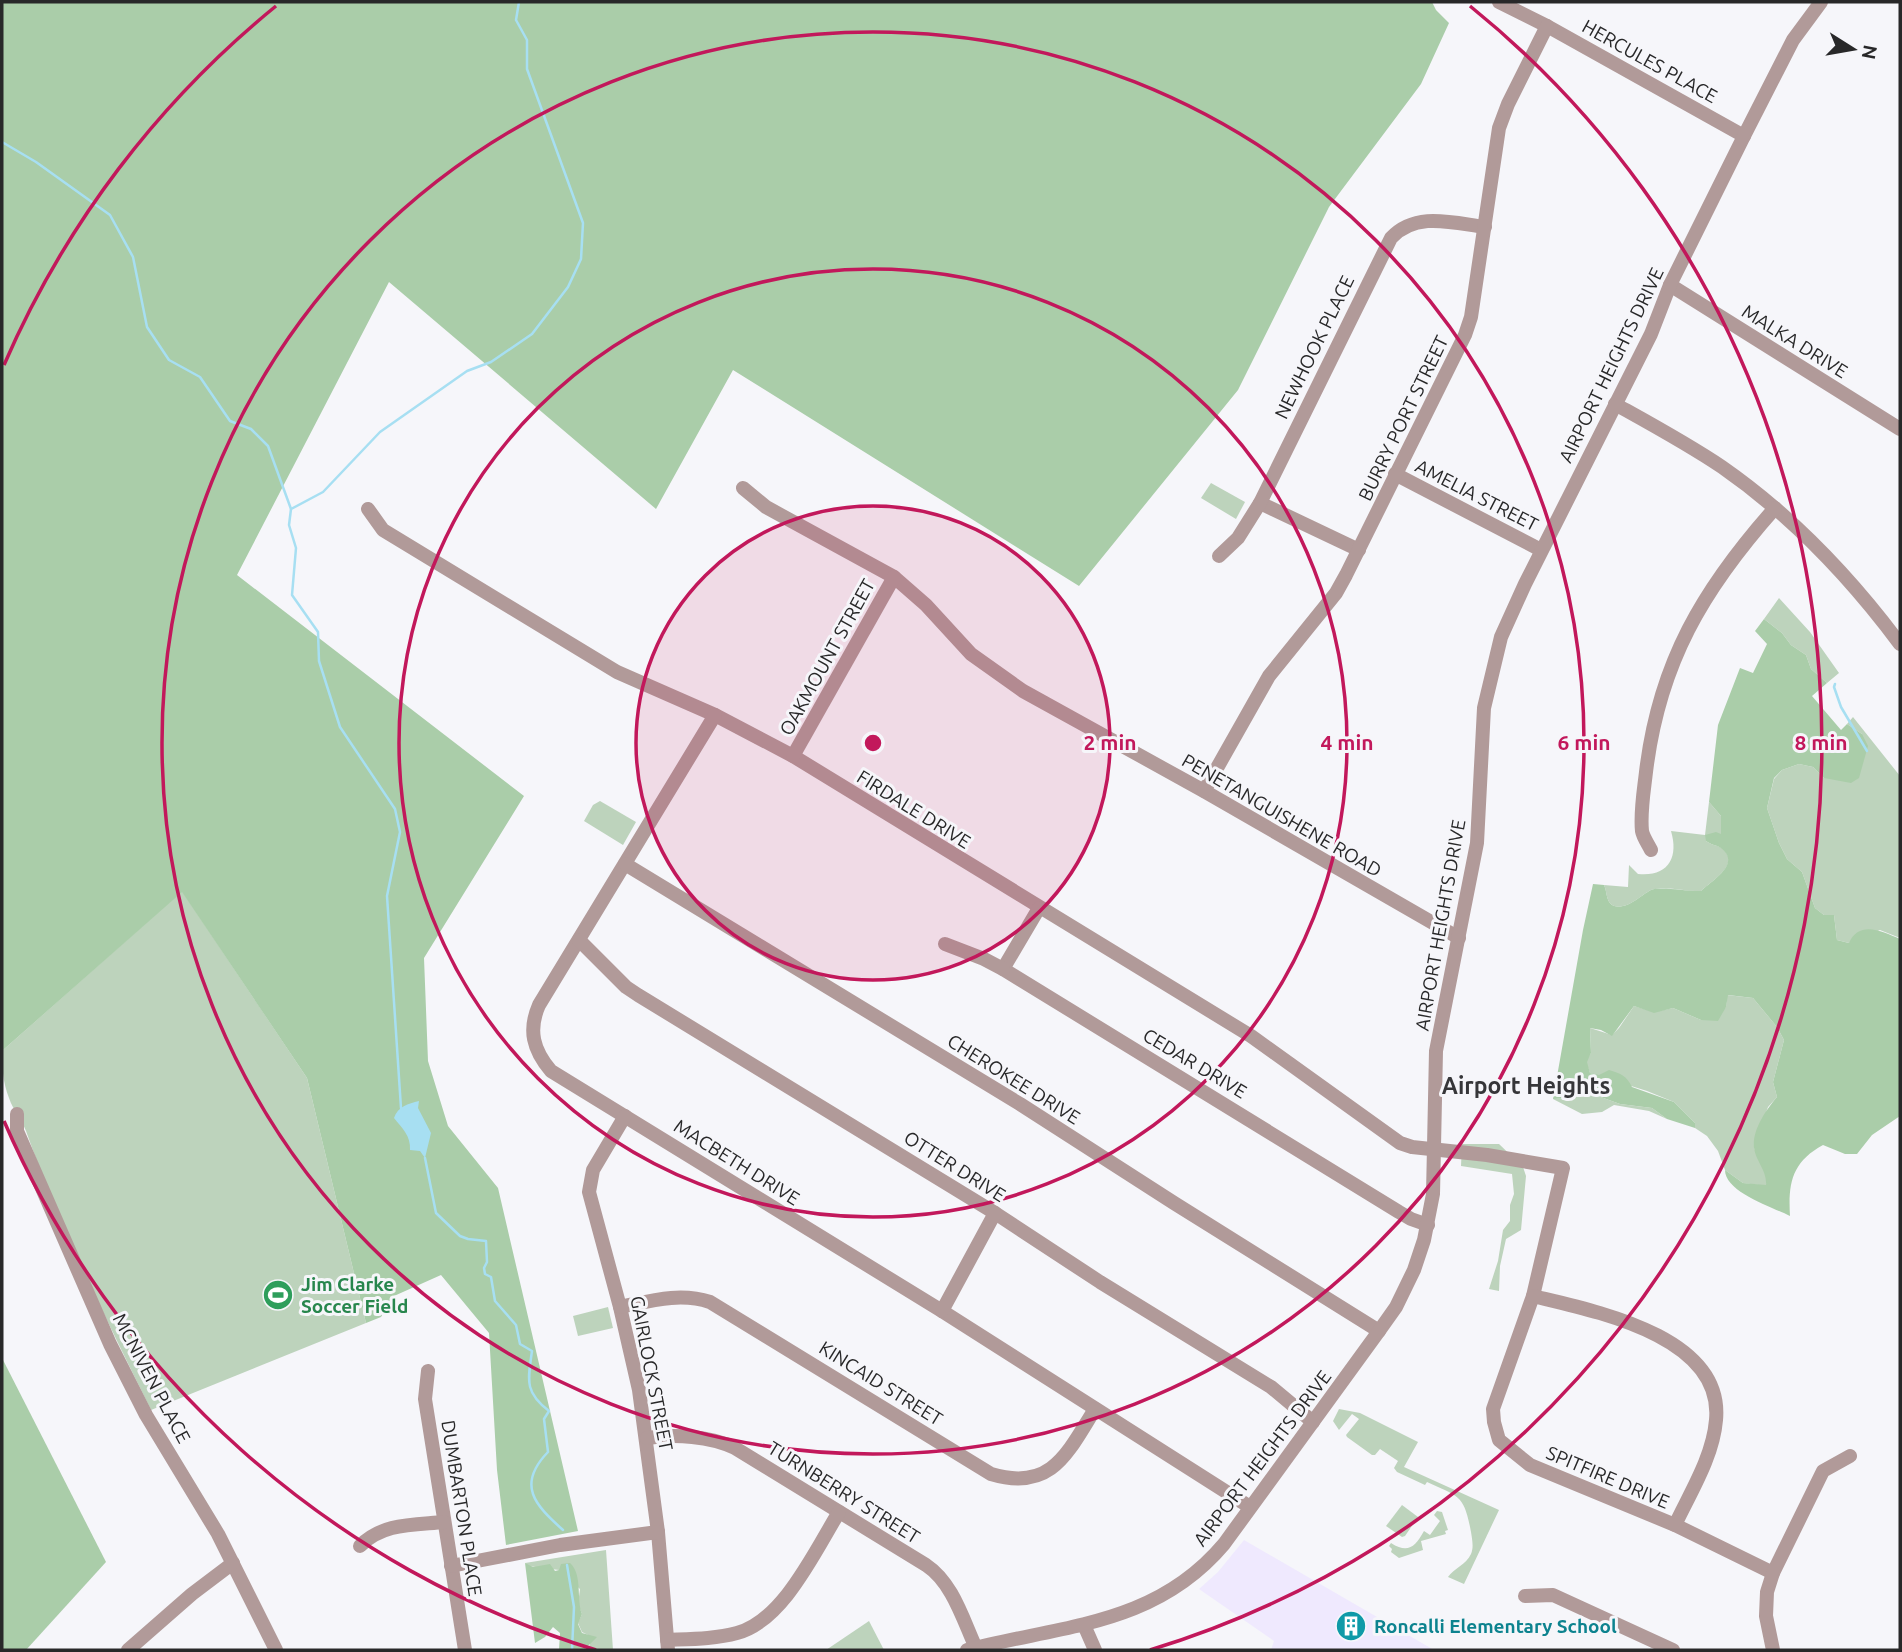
<svg xmlns="http://www.w3.org/2000/svg" width="1902" height="1652" viewBox="0 0 1902 1652" font-family="Ubuntu,sans-serif">
<style>
.education{fill:#efe9fe}
.green{fill:#bdd3bc}
.forest{fill:#aacda9}
.water{fill:#a7dff2}
.lines{fill:none;stroke-linecap:round;stroke-linejoin:round}
.stream{stroke:#a7dff2;stroke-width:2.5}
.minor{stroke:#b19a99;stroke-width:14}
.ring{fill:none;stroke:#c2185b;stroke-width:3.5}
.labels{text-anchor:middle;stroke-width:6;stroke-linejoin:round;paint-order:stroke}
.street-label{font-size:19px;fill:#282829;stroke:#f6f6fa}
.leisure-label{font-size:19px;font-weight:bold;fill:#27864d;stroke:#f6f6fa;text-anchor:start}
.culture-label{font-size:19px;font-weight:bold;fill:#0d838f;stroke:#f6f6fa;text-anchor:start}
.quarter-label{font-size:23px;font-weight:bold;fill:#363639;stroke:#f6f6fa}
.centre{fill:#c2185b;stroke:#f6f6fa;stroke-width:3.5}
.ring-label{font-size:21px;text-anchor:middle;font-weight:bold;fill:#c2185b;stroke:#f6f6fa;stroke-width:6;stroke-linejoin:round;paint-order:stroke}
</style>
<rect width="100%" height="100%" fill="#f6f6fa"/>
<path class="education" d="M1244 1540 1346 1599 1434 1650H1271L1274 1641 1199 1589 1218 1572Z"/>
<g class="green">
<path d="M1211 483 1245 502 1236 519 1201 498Z"/>
<path d="M1779 598 1810 632 1839 673 1827 683 1811 669 1806 655 1791 645 1782 633 1764 619Z"/>
<path d="M1853 717 1900 776V938L1880 930 1849 943 1837 940 1834 915H1824L1815 908 1802 872 1787 859 1779 843 1767 808 1774 779 1782 770 1799 764 1813 767 1824 778 1862 767V734L1847 724Z"/>
<path d="M600 801 636 822 623 845 584 821 593 805Z"/>
<path d="M1709 802 1721 816V835L1706 841C1711 845 1717 845 1722 848 1742 864 1711 881 1701 891 1687 892 1665 885 1651 890 1641 895 1625 912 1612 905 1606 901 1607 891 1604 885L1628 887 1629 865 1638 874C1668 877 1679 858 1671 831L1705 835Z"/>
<path d="M182 891 307 1078 366 1323 151 1410C106 1319 60 1227 26 1131 22 1120 13 1110 9 1098 3 1082 2 1069 2 1051Z"/>
<path d="M1727 995 1753 998 1777 1027 1784 1040 1773 1082 1777 1097 1768 1107 1754 1148 1767 1176 1766 1186 1743 1183 1725 1170 1718 1151 1707 1136 1695 1128V1123L1674 1102 1647 1091 1590 1073 1586 1062 1591 1053 1590 1028 1612 1035 1619 1028 1634 1006 1654 1012 1673 1008 1701 1020 1726 1007Z"/>
<path d="M1587 1092 1620 1104 1652 1108 1667 1119 1649 1111 1614 1105 1602 1112 1582 1114 1553 1099 1570 1098Z"/>
<path d="M1462 1144H1499L1523 1167 1526 1176 1521 1230 1506 1239 1500 1266 1499 1291 1489 1289 1498 1261 1503 1230 1510 1221V1205L1514 1194 1512 1174 1461 1166Z"/>
<path d="M608 1307 613 1328 578 1336 573 1316Z"/>
<path d="M1339 1409 1360 1413 1418 1442 1404 1467 1499 1510 1464 1584 1448 1577C1454 1568 1466 1565 1471 1554 1474 1547 1472 1539 1471 1532 1464 1495 1460 1497 1427 1482L1425 1485 1397 1472 1394 1468 1398 1461 1380 1449 1375 1455H1372L1347 1437 1346 1435 1359 1419 1352 1414 1339 1430 1333 1421Z"/>
<path d="M1402 1505 1418 1517 1405 1536 1402 1537 1386 1526Z"/>
<path d="M1437 1511 1442 1512 1448 1530 1445 1531 1446 1534 1421 1541 1423 1550 1399 1558 1391 1552 1392 1549 1389 1546 1391 1543C1408 1554 1415 1547 1424 1531L1430 1535 1440 1521 1434 1515Z"/>
<path d="M606 1550 613 1650H584L590 1645V1636L582 1632 578 1623 582 1614 578 1604 580 1589 559 1570 528 1566 525 1563Z"/>
<path d="M869 1621 884 1650H826Z"/>
</g>
<g class="forest">
<path d="M2 2H1432L1436 10 1449 23 1421 84 1329 207 1238 390 1079 586 733 370 656 509 389 282 237 575 524 796 424 958 428 1061 448 1126 498 1188 578 1531 506 1545 497 1470 489 1333 441 1275 394 1296 381 1317 366 1323 307 1078 182 892 2 1051Z"/>
<path d="M1764 619 1782 633 1791 645 1806 655 1811 669 1827 683 1812 696 1841 730 1847 724 1862 734 1868 746 1859 778 1851 783 1824 778 1813 767 1799 764 1782 770 1774 778 1767 808 1779 843 1787 859 1802 872 1815 908 1824 915H1834L1837 940 1849 943C1859 920 1882 931 1900 939V1116L1872 1135 1857 1154H1845L1823 1145C1792 1162 1788 1183 1790 1216 1772 1207 1725 1192 1725 1170L1743 1183 1766 1185C1767 1170 1756 1162 1754 1148 1752 1130 1766 1110 1777 1097L1773 1082 1784 1040 1777 1027 1753 998 1728 995 1726 1007 1718 1021 1701 1020 1673 1008 1654 1013 1634 1006 1612 1036 1601 1030 1590 1028 1591 1053 1587 1062 1590 1073 1599 1075 1609 1070C1620 1073 1627 1076 1632 1087L1674 1102 1695 1123V1128L1667 1119 1652 1108 1620 1104 1587 1092 1570 1098 1553 1099 1583 930 1593 884 1604 885C1607 891 1606 901 1612 905 1625 912 1641 895 1651 890 1662 886 1688 892 1701 891 1711 881 1742 864 1721 848 1717 845 1711 845 1706 841L1705 835 1716 832 1721 834V816L1709 802 1718 725 1740 668 1753 673 1767 644 1755 631Z"/>
<path d="M2 1358 106 1562 26 1650H2Z"/>
<path d="M525 1563 533 1567 550 1564 555 1571 559 1570 561 1564 570 1563C583 1575 576 1598 582 1614L578 1624 582 1633 597 1637 584 1650H559L560 1633 553 1627 545 1637 535 1643Z"/>
</g>
<path class="water" d="M419 1101 418 1108 431 1133 425 1158 420 1151 410 1150C411 1136 402 1128 394 1118 398 1106 408 1104 419 1101Z"/>
<g class="lines">
<g class="stream">
<path d="M2 142 36 162 110 215 133 257 147 327 169 360 200 377 230 421 251 429 268 446 291 509 289 525 296 548 292 595 318 632 319 661 340 727 395 809 400 832 387 896 401 1108"/>
<path d="M291 509 323 492 380 432 467 371 491 362 532 334 568 287 581 259 583 223 527 69V40L516 20 519 2"/>
<path d="M1835 684 1834 687 1841 707 1867 751"/>
<path d="M425 1158 436 1213 460 1236 468 1239 486 1241 487 1262 484 1268 485 1274 491 1277 495 1301 516 1325 520 1344 532 1351C528 1380 524 1392 549 1411L544 1419 548 1452C516 1485 535 1505 563 1530"/>
<path d="M567 1565 574 1607 572 1650"/>
</g>
<g class="minor">
<path d="M1499 2 1547 26 1744 136"/>
<path d="M1670 285 1900 429"/>
<path d="M1615 404C1651 424 1688 444 1722 467 1791 515 1850 577 1900 644"/>
<path d="M1395 474 1541 550"/>
<path d="M743 488 766 507 894 577 926 605 971 654 1023 691 1204 791 1459 938"/>
<path d="M1260 503 1359 550"/>
<path d="M368 509 383 530 617 672 715 715 793 756 1251 1036 1400 1143 1412 1147 1487 1155 1563 1168 1533 1296 1493 1409 1494 1422 1499 1440 1530 1465 1675 1525 1773 1573"/>
<path d="M1219 556 1238 538 1260 503 1391 238C1416 211 1453 223 1485 227"/>
<path d="M715 715 539 1005C528 1030 533 1050 551 1071L942 1311 1250 1507"/>
<path d="M793 756 894 577"/>
<path d="M1204 791 1269 676 1336 593 1346 575 1465 335 1471 317 1499 128 1508 104 1547 26"/>
<path d="M1651 850C1648 844 1643 837 1642 831 1640 812 1644 790 1646 772 1659 663 1703 589 1775 508"/>
<path d="M625 864 1020 1104 1174 1203 1379 1331"/>
<path d="M1039 908 1003 969 1399 1212 1411 1219 1428 1225"/>
<path d="M579 940 626 987 638 995 995 1213 1100 1282 1271 1387 1313 1422"/>
<path d="M945 944 984 959 1003 969"/>
<path d="M17 1114V1131L110 1344 146 1415 218 1534 276 1650"/>
<path d="M625 1116 593 1170 589 1192 620 1307 639 1390 658 1532 668 1650"/>
<path d="M1533 1296C1595 1311 1724 1336 1716 1420 1713 1457 1690 1493 1675 1525"/>
<path d="M620 1307C650 1301 680 1292 710 1302L991 1474C1051 1492 1067 1454 1095 1409"/>
<path d="M942 1311 995 1213"/>
<path d="M428 1371 425 1399 465 1650"/>
<path d="M647 1438C675 1434 710 1436 735 1448L926 1565C953 1583 963 1620 976 1648"/>
<path d="M360 1546C382 1523 414 1525 444 1522"/>
<path d="M451 1566 560 1545 658 1532"/>
<path d="M1525 1596 1553 1595 1673 1650"/>
<path d="M1084 1625 1095 1650"/>
<path d="M667 1640C690 1639 715 1639 737 1633 783 1621 815 1551 839 1512"/>
<path d="M128 1650 192 1594 233 1563"/>
<path d="M967 1650C1062 1625 1155 1626 1224 1544L1379 1331 1396 1307 1414 1270 1424 1240 1433 1194 1436 1051 1477 843 1484 708 1501 637 1525 584 1651 334 1670 285 1744 136 1793 40 1821 2"/>
<path d="M1773 1650 1766 1616 1767 1592 1773 1573 1823 1471 1850 1456"/>
</g>
</g>
<circle cx="873" cy="743" r="237" fill="#c2185b" fill-opacity=".12"/>
<g class="ring">
<circle cx="873" cy="743" r="237"/>
<circle cx="873" cy="743" r="474"/>
<circle cx="873" cy="743" r="711"/>
<path d="M596 1650A948 948 0 0 1 4 1121M4 365A948 948 0 0 1 276 6M1470 6A948 948 0 0 1 1150 1650"/>
</g>
<defs>
<g id="stadium-disc" transform="scale(1.575)"><circle r="9.5" fill="#2e9e5b" stroke="#f6f6fa"/><path d="M0-5a6.5 5 0 1 0 0 10a6.5 5 0 1 0 0-10ZM-3.5-1.8h7v3.6h-7Z" fill="#fff"/></g>
<g id="building-disc" transform="scale(1.575)"><circle r="9.5" fill="#0f9aa8" stroke="#f6f6fa"/><path d="M-4-6H4V6H1V3H-1V6H-4ZM-2.5-4.3h1.7v1.8h-1.7ZM.8-4.3h1.7v1.8H.8ZM-2.5-1h1.7V.8h-1.7ZM.8-1h1.7V.8H.8Z" fill="#fff"/></g>
</defs>
<g fill-rule="evenodd">
<use href="#stadium-disc" x="278" y="1295"/>
<use href="#building-disc" x="1351" y="1626"/>
</g>
<g class="labels">
<g class="street-label">
<text transform="translate(1650 61) rotate(29)" y="7">HERCULES PLACE</text>
<text transform="translate(1795 341) rotate(32)" y="7">MALKA DRIVE</text>
<text transform="translate(1314 347) rotate(-64)" y="7">NEWHOOK PLACE</text>
<text transform="translate(1611 365) rotate(-64)" y="7">AIRPORT HEIGHTS DRIVE</text>
<text transform="translate(1403 418) rotate(-64)" y="7">BURRY PORT STREET</text>
<text transform="translate(1477 495) rotate(27)" y="7">AMELIA STREET</text>
<text transform="translate(827 657) rotate(-61)" y="7">OAKMOUNT STREET</text>
<text transform="translate(914 809) rotate(32)" y="7">FIRDALE DRIVE</text>
<text transform="translate(1282 815) rotate(30)" y="7">PENETANGUISHENE ROAD</text>
<text transform="translate(1440 925) rotate(-80)" y="7">AIRPORT HEIGHTS DRIVE</text>
<text transform="translate(1195 1063) rotate(31)" y="7">CEDAR DRIVE</text>
<text transform="translate(1014 1079) rotate(32)" y="7">CHEROKEE DRIVE</text>
<text transform="translate(737 1162) rotate(32)" y="7">MACBETH DRIVE</text>
<text transform="translate(955 1166) rotate(32)" y="7">OTTER DRIVE</text>
<text transform="translate(652 1373) rotate(79)" y="7">GAIRLOCK STREET</text>
<text transform="translate(152 1378) rotate(62)" y="7">MCNIVEN PLACE</text>
<text transform="translate(881 1383) rotate(32)" y="7">KINCAID STREET</text>
<text transform="translate(1262 1458) rotate(-53)" y="7">AIRPORT HEIGHTS DRIVE</text>
<text transform="translate(1608 1477) rotate(23)" y="7">SPITFIRE DRIVE</text>
<text transform="translate(844 1492) rotate(32)" y="7">TURNBERRY STREET</text>
<text transform="translate(462 1508) rotate(81)" y="7">DUMBARTON PLACE</text>
</g>
<g class="leisure-label">
<text x="301" y="1291">Jim Clarke<tspan x="301" dy="22">Soccer Field</tspan></text>
</g>
<g class="culture-label">
<text x="1374" y="1633">Roncalli Elementary School</text>
</g>
<g class="quarter-label">
<text x="1526" y="1094">Airport Heights</text>
</g>
</g>
<circle cx="873" cy="743" r="10" class="centre"/>
<g class="ring-label">
<text x="1110" y="750">2 min</text>
<text x="1347" y="750">4 min</text>
<text x="1584" y="750">6 min</text>
<text x="1821" y="750">8 min</text>
</g>
<rect width="1902" height="1652" fill="none" stroke="#282829" stroke-width="7"/>
<g transform="translate(1853 49) rotate(101)" stroke="#f6f6fa" stroke-width="5" paint-order="stroke">
<path d="M0-5L12 26L0 18L-12 26Z" fill="#282829"/>
<text y="-10" font-size="19" font-weight="bold" text-anchor="middle" fill="#282829">N</text>
</g>
</svg>
